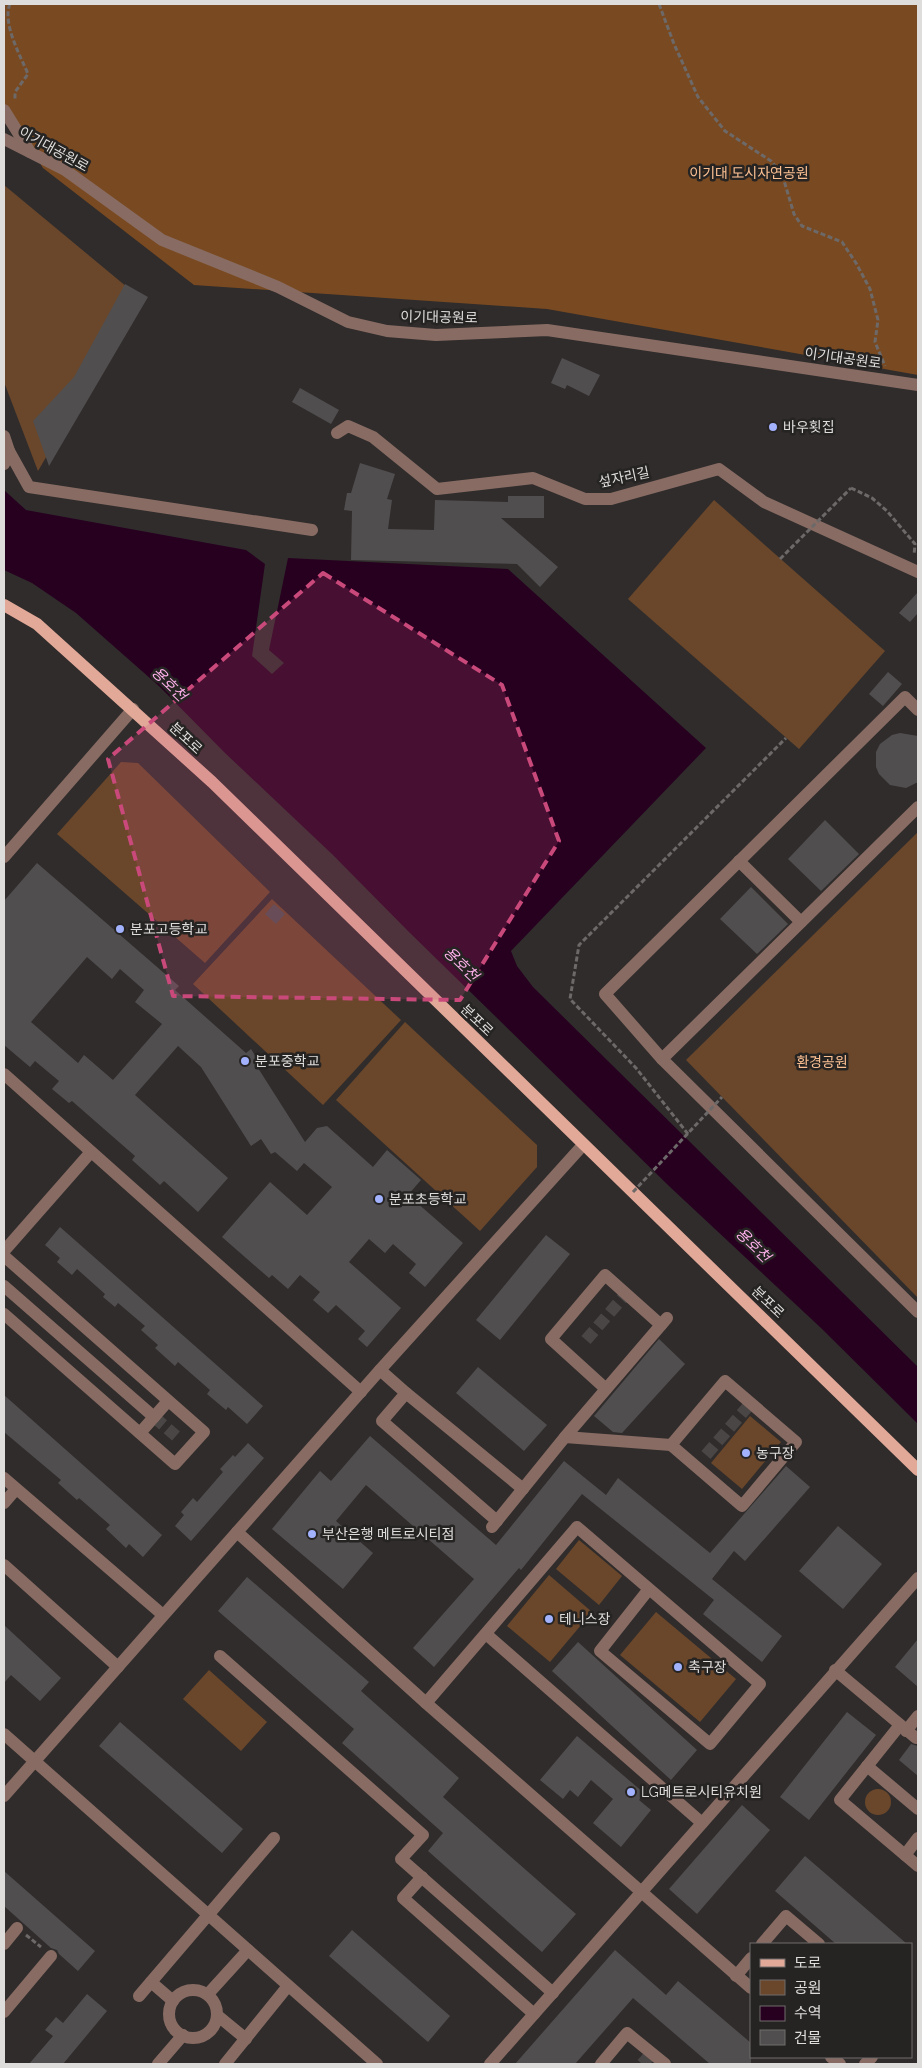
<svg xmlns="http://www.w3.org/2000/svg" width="922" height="2068" viewBox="0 0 922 2068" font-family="Raleway,'Noto Sans KR',sans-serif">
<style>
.green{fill:#6a472a}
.forest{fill:#794a21}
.water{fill:#270020}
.building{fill:#514e4f;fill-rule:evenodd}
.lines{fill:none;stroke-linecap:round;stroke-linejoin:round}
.minor-tunnel{stroke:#4a4646;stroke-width:12;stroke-dasharray:12 6;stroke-linecap:butt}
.path{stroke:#6d6969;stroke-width:3;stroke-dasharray:5 2.5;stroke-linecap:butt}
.minor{stroke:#886c63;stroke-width:12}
.major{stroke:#e2a998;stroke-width:12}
.path-bridge{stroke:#6d6969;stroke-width:3;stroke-dasharray:5 2.5;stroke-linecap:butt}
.marked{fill:#c9497b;fill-opacity:0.2;stroke:#c9497b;stroke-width:4;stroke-dasharray:10 6;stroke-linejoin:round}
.poi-dot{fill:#a2b2fd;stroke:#262323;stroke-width:2}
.labels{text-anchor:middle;stroke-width:5;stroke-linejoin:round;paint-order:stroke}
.street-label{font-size:14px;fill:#dfdcdc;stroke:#262323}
.park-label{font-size:14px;fill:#fbc092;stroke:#262323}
.poi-label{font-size:14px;fill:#dfdcdc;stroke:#262323;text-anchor:start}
.water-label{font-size:15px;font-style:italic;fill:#fbafe8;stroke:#262323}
</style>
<rect width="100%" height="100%" fill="#302c2c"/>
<g class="green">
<path d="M4 185 139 297 38 471 4 382Z"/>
<path d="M714 500 885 651 799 749 628 599Z"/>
<path d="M121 762 138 763 270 892 205 963 57 834Z"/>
<path d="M918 832V1298L686 1060Z"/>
<path d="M272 899 401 1020 323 1105 193 984Z"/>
<path d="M405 1022 537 1145V1167L480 1231 336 1100Z"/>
<path d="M750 1416 781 1442 742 1489 711 1463Z"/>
<path d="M579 1540 622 1576 599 1605 556 1569Z"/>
<path d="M549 1575 592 1612 550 1662 507 1626Z"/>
<path d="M656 1612 736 1679 700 1722 620 1655Z"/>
<path d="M209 1670 267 1722 241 1751 183 1699Z"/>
<circle cx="878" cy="1802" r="13"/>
</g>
<path class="forest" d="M4 4H918V375L547 309 194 285 43 168 4 107Z"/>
<path class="water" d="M4 490 26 510 246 550 265 564 252 656 272 674 284 663 269 650 288 558 508 569 706 748 511 951 517 966 533 987 918 1367V1424L821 1328 670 1187 408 931 333 855 224 752 160 687 76 613 32 583 4 570Z"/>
<g class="building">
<path d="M125 284 148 297 49 466 33 421 74 377Z"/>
<path d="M562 358 600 375 589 396 567 385 565 389 551 383Z"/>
<path d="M300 388 339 410 331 424 292 402Z"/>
<path d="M360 463 395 474 387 499 392 500 388 529 434 530 435 500 508 502V496H544V518H501L558 567 540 587 517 564 351 560 352 511 344 510 347 493H351Z"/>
<path d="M918 592V613L910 622 899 613Z"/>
<path d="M888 672 902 684 883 706 869 694Z"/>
<path d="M900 733 918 736V782L906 788 890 785 879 774 876 767V752L880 744 892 735Z"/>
<path d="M825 820 859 854 821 891 788 859Z"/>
<path d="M37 863 179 986 175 990 246 1053 251 1049 261 1065 258 1068 305 1142 317 1128 327 1126 373 1167 387 1150 421 1180 408 1195 463 1243 425 1287 409 1273 416 1264 393 1244 385 1253 369 1239 349 1262 401 1308 367 1347 358 1339 365 1331 336 1305 328 1313 313 1300 320 1292 300 1275 288 1289 272 1275 269 1278 222 1237 270 1182 307 1215 332 1187 304 1163 297 1171 275 1152 271 1154 261 1139 251 1146 201 1067 178 1046 135 1095 228 1178 198 1212 164 1181 160 1185 132 1160 135 1156 72 1101 69 1103 52 1089 59 1081 35 1061 30 1067 4 1045V901ZM87 957 112 979 120 969 144 990 135 1002 162 1024 113 1080 84 1055 78 1063 31 1022Z"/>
<path d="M751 887 788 924 757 954 720 919Z"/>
<path d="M274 904 285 914 276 924 265 914Z"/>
<path d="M60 1227 263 1406 247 1424 228 1407 226 1410 207 1394 210 1390 178 1362 175 1366 155 1348 158 1345 141 1330 145 1326 118 1303 115 1307 103 1297 105 1294 77 1269 72 1275 57 1262 60 1258 45 1245Z"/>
<path d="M546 1235 570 1254 500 1340 476 1320Z"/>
<path d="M659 1339 685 1364 622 1433 613 1432 594 1416Z"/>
<path d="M478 1367 547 1425 524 1451 456 1393Z"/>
<path d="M4 1395 162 1535 143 1557 129 1544 126 1548 106 1529 110 1525 79 1498 77 1500 58 1483 61 1480 4 1432Z"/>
<path d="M370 1436 496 1545 564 1461 606 1495 618 1478 710 1553 786 1466 810 1487 745 1561 734 1551 712 1579 782 1636 762 1662 703 1614 714 1600 582 1494 521 1570 519 1568 434 1667 413 1648 474 1579 366 1485 336 1521 373 1553 343 1589 272 1529 320 1471 331 1481Z"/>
<path d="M248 1443 264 1458 191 1541 175 1526 184 1515 181 1512 193 1498 197 1502 223 1472 220 1469 233 1455 235 1457Z"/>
<path d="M838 1526 882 1564 843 1609 799 1571Z"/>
<path d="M247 1577 369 1682 361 1691 459 1778 443 1797 576 1914 542 1952 428 1851 443 1833 342 1743 354 1729 218 1611Z"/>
<path d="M4 1625 61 1678 40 1701 11 1675 4 1683Z"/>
<path d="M918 1639V1687L895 1667Z"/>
<path d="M578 1642 697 1750 671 1780 552 1671Z"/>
<path d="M847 1712 876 1735 809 1820 780 1797Z"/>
<path d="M120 1722 243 1829 222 1853 99 1746Z"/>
<path d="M577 1736 644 1793 639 1800 651 1810 621 1847 593 1823 613 1799 591 1780 578 1797 570 1790 563 1799 540 1780Z"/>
<path d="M911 1744 918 1746V1776L899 1760Z"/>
<path d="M742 1805 770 1830 697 1914 669 1889Z"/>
<path d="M805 1856 907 1944H836L775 1891Z"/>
<path d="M4 1871 95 1951 78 1971 59 1954 57 1950 51 1948 4 1906Z"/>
<path d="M352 1930 450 2016 428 2042 329 1956Z"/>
<path d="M615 1950 666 1995 678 1981 751 2043V2064H710L633 1998 575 2064H515Z"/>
<path d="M87 1994 107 2011 63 2064H29L53 2036 45 2030 56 2017 63 2023Z"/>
</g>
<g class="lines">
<g class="minor-tunnel">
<path d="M586 1340 626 1294"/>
<path d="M154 1417 176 1436"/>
<path d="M706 1455 751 1403"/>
<path d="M642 2064 652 2053"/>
</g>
<g class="path">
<path d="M10 4C2 23 20 55 28 74L15 92V101"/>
<path d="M659 4 674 44 698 97 725 131 771 161 782 174 794 214 802 226 842 242 856 263 870 289 878 320 875 342 885 366"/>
<path d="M851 488 872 498 887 511 915 544 914 555"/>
<path d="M688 1134 636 1068 570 999 579 945 786 738"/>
<path d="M26 1935 41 1947"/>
</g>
<g class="minor">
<path d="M4 110 30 152"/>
<path d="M4 139 65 170 162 240 278 287 348 322 387 331 436 335 547 330 918 385"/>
<path d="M337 433 348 426 373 437 437 489 533 478 585 499H611L719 469 764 502 918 572"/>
<path d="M4 436 9 451 4 464"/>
<path d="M9 451 29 487 312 530"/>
<path d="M918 807 662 1059 918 1312"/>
<path d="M4 857 133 709"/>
<path d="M739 861 801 922"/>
<path d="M662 1059 605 994 905 697 918 710"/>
<path d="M4 1074 361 1392"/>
<path d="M4 1251 91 1152"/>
<path d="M4 1256 204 1432 175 1464 4 1314"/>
<path d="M4 1286 154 1417"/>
<path d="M380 1370 406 1393"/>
<path d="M725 1381 796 1442 742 1506 671 1445Z"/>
<path d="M606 1389 551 1339 605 1275 661 1325"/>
<path d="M140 1433 168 1401"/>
<path d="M565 1437 671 1445"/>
<path d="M4 1478 163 1615"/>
<path d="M4 1503 16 1489"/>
<path d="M497 1521 382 1421 406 1393 523 1489"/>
<path d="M492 1527 565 1437 667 1318"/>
<path d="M237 1532 426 1703 751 1988"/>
<path d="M4 1565 118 1667"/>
<path d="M486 1634 702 1823"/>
<path d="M220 1656 423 1835 401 1859 553 1993"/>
<path d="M835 1670 916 1738"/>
<path d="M426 1703 577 1527 760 1684 710 1744 600 1651 649 1589"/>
<path d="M900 1725 840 1800 918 1866"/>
<path d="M906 1731 918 1716"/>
<path d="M4 1734 377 2064"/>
<path d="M867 1766 918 1809"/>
<path d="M4 1796 380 1370 583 1145"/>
<path d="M905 1855 918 1838"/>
<path d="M422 1877 403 1898 534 2014"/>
<path d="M4 1944 17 1928"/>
<path d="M762 1944 786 1916 819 1944"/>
<path d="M736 1976 751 1958"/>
<path d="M151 1982 173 2001"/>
<circle cx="193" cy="2014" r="24"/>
<path d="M208 1994 248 1950"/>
<path d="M139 1996 274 1838"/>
<path d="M4 2012 51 1956"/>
<path d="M217 2015 246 2039"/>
<path d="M831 2057 840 2064"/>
<path d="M158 2064 183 2035"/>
<path d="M225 2064 288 1986"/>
<path d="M490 2064 918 1578"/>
<path d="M601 2064 627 2033 665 2064"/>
<path d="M865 2064 872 2057"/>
</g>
<path class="major" d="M4 605 37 624 212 782 918 1470"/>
<g class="path-bridge">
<path d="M780 559 851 488"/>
<path d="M633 1192 722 1097"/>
</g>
</g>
<path class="marked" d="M323 573 502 685 559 841 460 1000 173 996 108 759Z"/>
<g class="poi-dot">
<circle cx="773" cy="427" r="5"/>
<circle cx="120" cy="929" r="5"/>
<circle cx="245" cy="1061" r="5"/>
<circle cx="379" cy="1199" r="5"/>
<circle cx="746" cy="1453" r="5"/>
<circle cx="312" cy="1534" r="5"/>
<circle cx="549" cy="1619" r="5"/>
<circle cx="678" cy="1667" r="5"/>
<circle cx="631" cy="1792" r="5"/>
</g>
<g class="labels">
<g class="street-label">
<text transform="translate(54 149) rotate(29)" y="5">이기대공원로</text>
<text transform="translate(439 317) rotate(1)" y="5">이기대공원로</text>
<text transform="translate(843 358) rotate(8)" y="5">이기대공원로</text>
<text transform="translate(624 477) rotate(-12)" y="5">섶자리길</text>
<text transform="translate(186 738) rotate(43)" y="5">분포로</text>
<text transform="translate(477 1020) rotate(44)" y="5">분포로</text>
<text transform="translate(768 1302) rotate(44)" y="5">분포로</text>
</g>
<g class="park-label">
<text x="749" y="178">이기대 도시자연공원</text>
<text x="822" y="1067">환경공원</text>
</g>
<g class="poi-label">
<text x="783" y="432">바우횟집</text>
<text x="130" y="934">분포고등학교</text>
<text x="255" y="1066">분포중학교</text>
<text x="389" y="1204">분포초등학교</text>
<text x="756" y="1458">농구장</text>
<text x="322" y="1539">부산은행 메트로시티점</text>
<text x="559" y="1624">테니스장</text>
<text x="688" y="1672">축구장</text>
<text x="641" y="1797">LG메트로시티유치원</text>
</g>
<g class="water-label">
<text transform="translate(169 684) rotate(44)" y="5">용호천</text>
<text transform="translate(461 964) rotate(44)" y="5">용호천</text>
<text transform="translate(753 1245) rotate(44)" y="5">용호천</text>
</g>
</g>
<rect width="922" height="2068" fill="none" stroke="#dfdcdc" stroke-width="10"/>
<rect x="750" y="1943" width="162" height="115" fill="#262323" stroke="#706d6d"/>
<rect x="760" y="1959" width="25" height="8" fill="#e2a998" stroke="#706d6d"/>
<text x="794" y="1968" font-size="15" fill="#dfdcdc">도로</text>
<rect x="760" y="1980" width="25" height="15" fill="#6a472a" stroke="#706d6d"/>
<text x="794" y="1993" font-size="15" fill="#dfdcdc">공원</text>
<rect x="760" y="2006" width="25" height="15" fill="#270020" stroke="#706d6d"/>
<text x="794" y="2018" font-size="15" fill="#dfdcdc">수역</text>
<rect x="760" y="2030" width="25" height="15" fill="#514e4f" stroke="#706d6d"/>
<text x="794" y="2043" font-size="15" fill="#dfdcdc">건물</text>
</svg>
